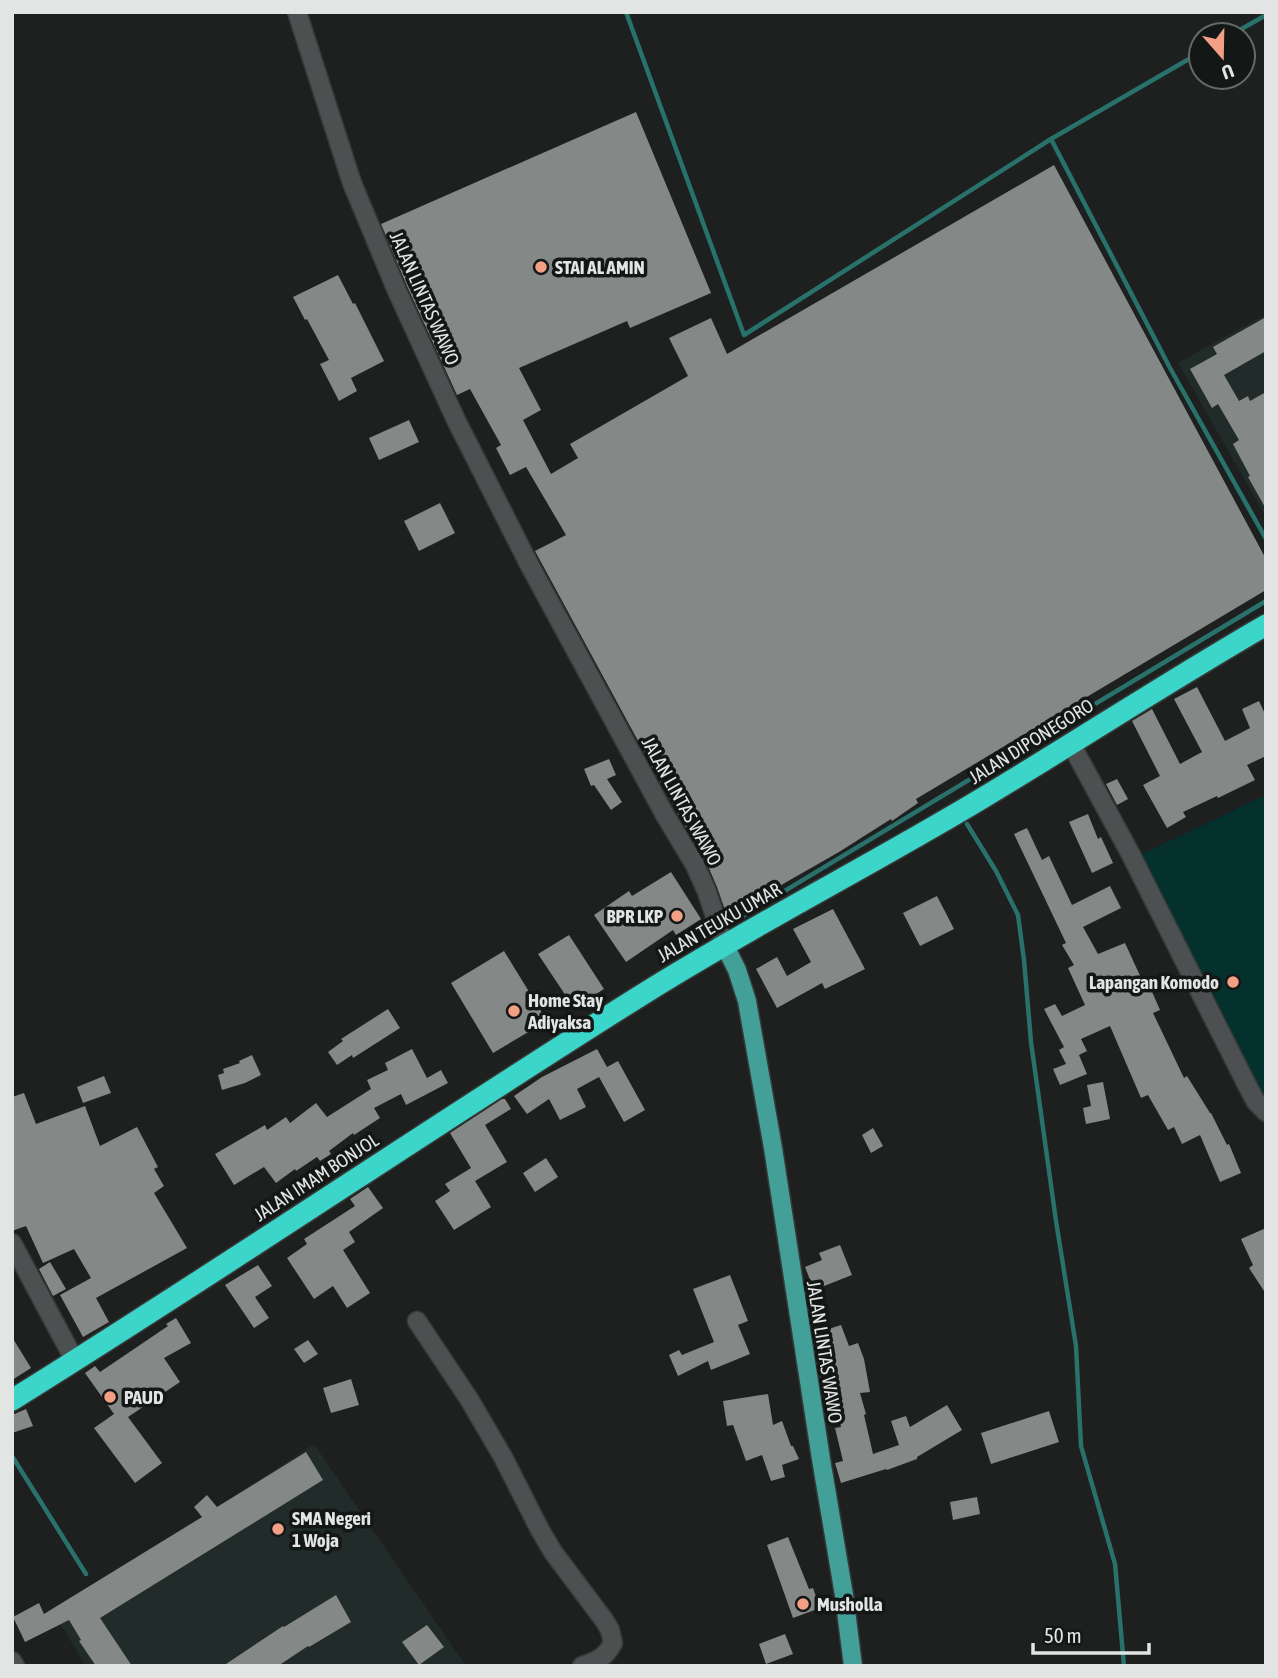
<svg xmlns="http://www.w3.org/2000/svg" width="1278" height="1678" viewBox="0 0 1278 1678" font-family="'Asap Condensed',sans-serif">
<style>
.built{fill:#202b2a}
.green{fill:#04312d}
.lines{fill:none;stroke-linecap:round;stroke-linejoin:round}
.stream{stroke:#29716b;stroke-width:4.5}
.building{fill:#848887}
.minor-casing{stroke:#373a39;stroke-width:21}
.major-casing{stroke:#373a39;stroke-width:21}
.highway-casing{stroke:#373a39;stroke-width:24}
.minor{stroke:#4d5050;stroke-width:18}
.major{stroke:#42a099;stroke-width:18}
.highway{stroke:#3bd6c9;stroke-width:21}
.poi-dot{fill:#f39f86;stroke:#131716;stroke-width:2.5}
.labels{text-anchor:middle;stroke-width:7;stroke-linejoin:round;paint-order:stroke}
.poi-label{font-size:19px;font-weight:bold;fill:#e3e5e5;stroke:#131716;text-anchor:start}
.street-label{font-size:19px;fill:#e3e5e5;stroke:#131716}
</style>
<rect width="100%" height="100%" fill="#1d201f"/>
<g class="built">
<path d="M1266 314V517L1178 363Z"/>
<path d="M314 1444 466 1666H86L54 1614Z"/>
</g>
<path class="green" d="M1266 795V1106L1136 857Z"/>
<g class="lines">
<g class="stream">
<path d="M626 12 744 335 1051 139 1170 368 1266 539"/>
<path d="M1231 35 1266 15"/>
<path d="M1051 139 1201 52"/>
<path d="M967 824 996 871 1018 915 1024 960 1031 1042 1056 1221 1076 1346 1081 1446 1115 1564 1124 1666"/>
<path d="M733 922 1266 601"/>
<path d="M12 1456 86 1574"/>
</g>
</g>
<g class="building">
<path d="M636 112 711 293 630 328 627 321 519 368 541 410 523 420 551 474 578 458 570 444 688 376 669 338 711 318 727 354 1054 165 1266 559V590L916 799 918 803 892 821 891 819 839 852 727 916 717 887 705 859 675 809 535 551 566 535 526 467 510 475 496 448 501 445 470 389 457 395 407 286 381 224Z"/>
<path d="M338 275 353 304 355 303 384 361 351 378 357 391 339 401 320 364 329 360 307 319 305 320 293 297Z"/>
<path d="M1266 317V351L1224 375 1239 401 1248 396 1250 401 1266 392V509L1248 477 1250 476 1233 444 1239 440 1218 404 1212 408 1190 369 1217 354 1213 347Z"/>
<path d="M409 420 419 442 379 460 369 438Z"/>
<path d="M440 503 455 533 419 551 404 521Z"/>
<path d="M1197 687 1225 741 1250 728 1242 709 1259 701 1266 716V756L1247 765 1255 780 1218 798 1217 796 1183 812 1186 817 1167 828 1143 785 1160 776 1132 721 1152 709 1180 764 1202 752 1174 699Z"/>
<path d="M609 759 616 775 607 779 622 802 611 810 594 785 591 786 584 769Z"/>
<path d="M1117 779 1128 799 1117 805 1106 784Z"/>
<path d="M1088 814 1098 839 1101 837 1113 863 1092 873 1069 822Z"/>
<path d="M1027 828 1042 860 1049 856 1072 905 1110 886 1121 908 1083 927 1098 954 1125 943 1142 980 1146 978 1160 1010 1153 1013 1184 1078 1187 1076 1210 1113H1211L1227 1145 1229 1144 1241 1173 1220 1182 1200 1135 1182 1144 1174 1127 1168 1130 1148 1095 1141 1098 1110 1026 1081 1039 1087 1051 1079 1055 1087 1074 1060 1085 1053 1069 1066 1064 1059 1050 1064 1047 1044 1009 1055 1004 1062 1016 1085 1005 1068 968 1074 965 1062 945 1066 943 1014 834Z"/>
<path d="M671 872 701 919 676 935 673 930 626 962 594 915 629 891 632 896Z"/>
<path d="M937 896 954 929 920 946 903 913Z"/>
<path d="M833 909 865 969 825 989 822 983 777 1008 756 969 777 957 787 976 811 962 793 929Z"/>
<path d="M569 935 604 989 574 1008 538 954Z"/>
<path d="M504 951 547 1021 493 1053 451 983Z"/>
<path d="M388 1009 400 1028 353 1058 352 1055 337 1065 328 1052 343 1041 341 1039Z"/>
<path d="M412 1049 427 1078 441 1070 448 1083 406 1105 401 1094 374 1108 380 1118 354 1135 353 1133 329 1151 331 1154 320 1161 317 1157 296 1171 295 1169 276 1183 264 1167 234 1185 215 1154 265 1125 267 1130 286 1117 290 1123 316 1103 327 1117 371 1089 367 1080 388 1070 385 1063Z"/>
<path d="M597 1049 607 1067 618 1061 645 1110 624 1122 599 1077 577 1089 586 1107 560 1120 549 1099 527 1114 514 1096 542 1077Z"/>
<path d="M252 1055 261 1075 245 1083 222 1090 218 1075 224 1073 223 1069 240 1063 239 1061Z"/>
<path d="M104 1076 111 1093 83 1103 77 1087Z"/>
<path d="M1103 1082 1110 1119 1086 1124 1083 1108 1091 1106 1087 1085Z"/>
<path d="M24 1093 36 1124 85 1106 100 1146 137 1127 158 1167 154 1169 164 1186 154 1193 187 1248 96 1298 109 1322 83 1337 60 1295 91 1278 74 1249 43 1263 26 1226 12 1231V1097Z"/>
<path d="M502 1099H505L511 1109 485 1125 507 1162 475 1181 491 1207 454 1230 435 1201 450 1191 445 1184 471 1168 450 1133Z"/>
<path d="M873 1128 883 1146 871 1153 862 1135Z"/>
<path d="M546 1158 558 1177 535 1192 523 1173Z"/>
<path d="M368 1187 383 1208 349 1232 355 1242 343 1250 370 1293 347 1308 333 1286 314 1299 287 1258 307 1244 304 1239 355 1206 350 1199Z"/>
<path d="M1266 1228V1294L1249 1268 1253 1265 1241 1239Z"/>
<path d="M840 1245 852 1275 814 1290 805 1267 822 1260 819 1253Z"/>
<path d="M50 1262 66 1289 53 1296 39 1269Z"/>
<path d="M258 1265 272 1286 255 1297 269 1318 254 1328 225 1285Z"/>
<path d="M730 1275 748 1321 738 1325 750 1354 711 1370 708 1361 678 1376 669 1355 679 1350 682 1355 714 1342 693 1289Z"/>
<path d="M176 1318 191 1343 164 1358 180 1382 128 1417 162 1463 135 1483 94 1428 114 1414 85 1373 95 1366 100 1372 168 1326 166 1324Z"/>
<path d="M841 1325 849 1346 858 1343 864 1359 870 1392 860 1393 866 1414 864 1415 873 1454 899 1445 891 1421 906 1416 910 1427 947 1405 962 1430 917 1457V1459L887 1470 886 1469 841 1483 835 1463 843 1461 835 1428 841 1427 835 1405 842 1403 837 1371 820 1377 813 1334Z"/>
<path d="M12 1337 31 1368 12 1380Z"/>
<path d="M308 1340 318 1354 304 1363 294 1349Z"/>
<path d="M351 1379 359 1405 331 1413 323 1388Z"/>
<path d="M768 1394 773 1425 782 1421 791 1446H793L799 1459 782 1465 785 1477 771 1481 762 1455 746 1461 733 1425 727 1426 723 1401Z"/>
<path d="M26 1409 33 1426 12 1433V1415Z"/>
<path d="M1049 1411 1059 1442 991 1464 981 1433Z"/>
<path d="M306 1452 323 1480 100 1618 132 1666H96L79 1641 81 1640 69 1620 25 1642 13 1617 39 1603 44 1614 202 1517 194 1507 207 1495 217 1507Z"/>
<path d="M977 1497 980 1514 953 1520 950 1502Z"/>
<path d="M788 1537 809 1589 813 1588 820 1608 793 1618 767 1545Z"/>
<path d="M336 1595 351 1622 309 1647 308 1646 278 1666H223L283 1626 284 1627Z"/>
<path d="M427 1625 444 1647 419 1665 402 1642Z"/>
<path d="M785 1634 793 1654 766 1664 759 1644Z"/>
</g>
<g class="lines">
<g class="minor-casing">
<g id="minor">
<path d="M297 12 352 183 397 291 456 420 530 566 665 815 695 865 707 892 724 944"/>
<path d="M1071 744 1130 853 1248 1087 1256 1102 1266 1112"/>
<path d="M12 1243 75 1361"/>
<path d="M417 1321 469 1399 503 1457 540 1530 553 1552 604 1620 610 1630 613 1643C605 1658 597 1661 582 1666"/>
<path d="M12 1661 15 1666"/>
</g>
</g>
<g class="major-casing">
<path id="major" d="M724 944 737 970 747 1001 773 1148 821 1459 844 1595 853 1666"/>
</g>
<g class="highway-casing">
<path id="highway" d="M12 1400C226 1267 434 1125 648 991 757 923 871 865 981 799 1076 742 1169 681 1266 625"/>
</g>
<use href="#minor" class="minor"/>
<use href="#major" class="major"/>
<use href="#highway" class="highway"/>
</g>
<g class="poi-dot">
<circle cx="541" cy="267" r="7"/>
<circle cx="677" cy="916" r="7"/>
<circle cx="1233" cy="982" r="7"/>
<circle cx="514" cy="1011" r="7"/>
<circle cx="110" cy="1397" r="7"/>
<circle cx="278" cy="1529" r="7"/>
<circle cx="803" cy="1604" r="7"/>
</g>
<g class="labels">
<g class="poi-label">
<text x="555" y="274">STAI AL AMIN</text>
<text x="663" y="923" text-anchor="end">BPR LKP</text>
<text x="1219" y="989" text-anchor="end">Lapangan Komodo</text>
<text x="528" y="1007">Home Stay<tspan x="528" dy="22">Adiyaksa</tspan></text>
<text x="124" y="1404">PAUD</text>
<text x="292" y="1525">SMA Negeri<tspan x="292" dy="22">1 Woja</tspan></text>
<text x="817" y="1611">Musholla</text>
</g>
<g class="street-label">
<text transform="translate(425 298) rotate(66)" y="7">JALAN LINTAS WAWO</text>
<text transform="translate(1031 741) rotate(-32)" y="7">JALAN DIPONEGORO</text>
<text transform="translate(682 801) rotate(61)" y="7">JALAN LINTAS WAWO</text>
<text transform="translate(719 922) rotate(-30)" y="7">JALAN TEUKU UMAR</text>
<text transform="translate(316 1177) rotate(-33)" y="7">JALAN IMAM BONJOL</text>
<text transform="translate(825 1352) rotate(81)" y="7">JALAN LINTAS WAWO</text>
</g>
</g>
<rect width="1278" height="1678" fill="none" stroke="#e3e5e5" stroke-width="28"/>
<g transform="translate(1222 56) rotate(160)"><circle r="33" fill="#131716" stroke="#666969" stroke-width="2"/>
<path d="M0-5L12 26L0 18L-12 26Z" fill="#f39f86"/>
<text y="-10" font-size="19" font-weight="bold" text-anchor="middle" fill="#e3e5e5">U</text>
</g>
<path d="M1033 1643v10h116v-10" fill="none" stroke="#e3e5e5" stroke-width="3.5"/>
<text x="1044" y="1643" font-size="21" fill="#e3e5e5" stroke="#131716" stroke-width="5" paint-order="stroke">50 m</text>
</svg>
